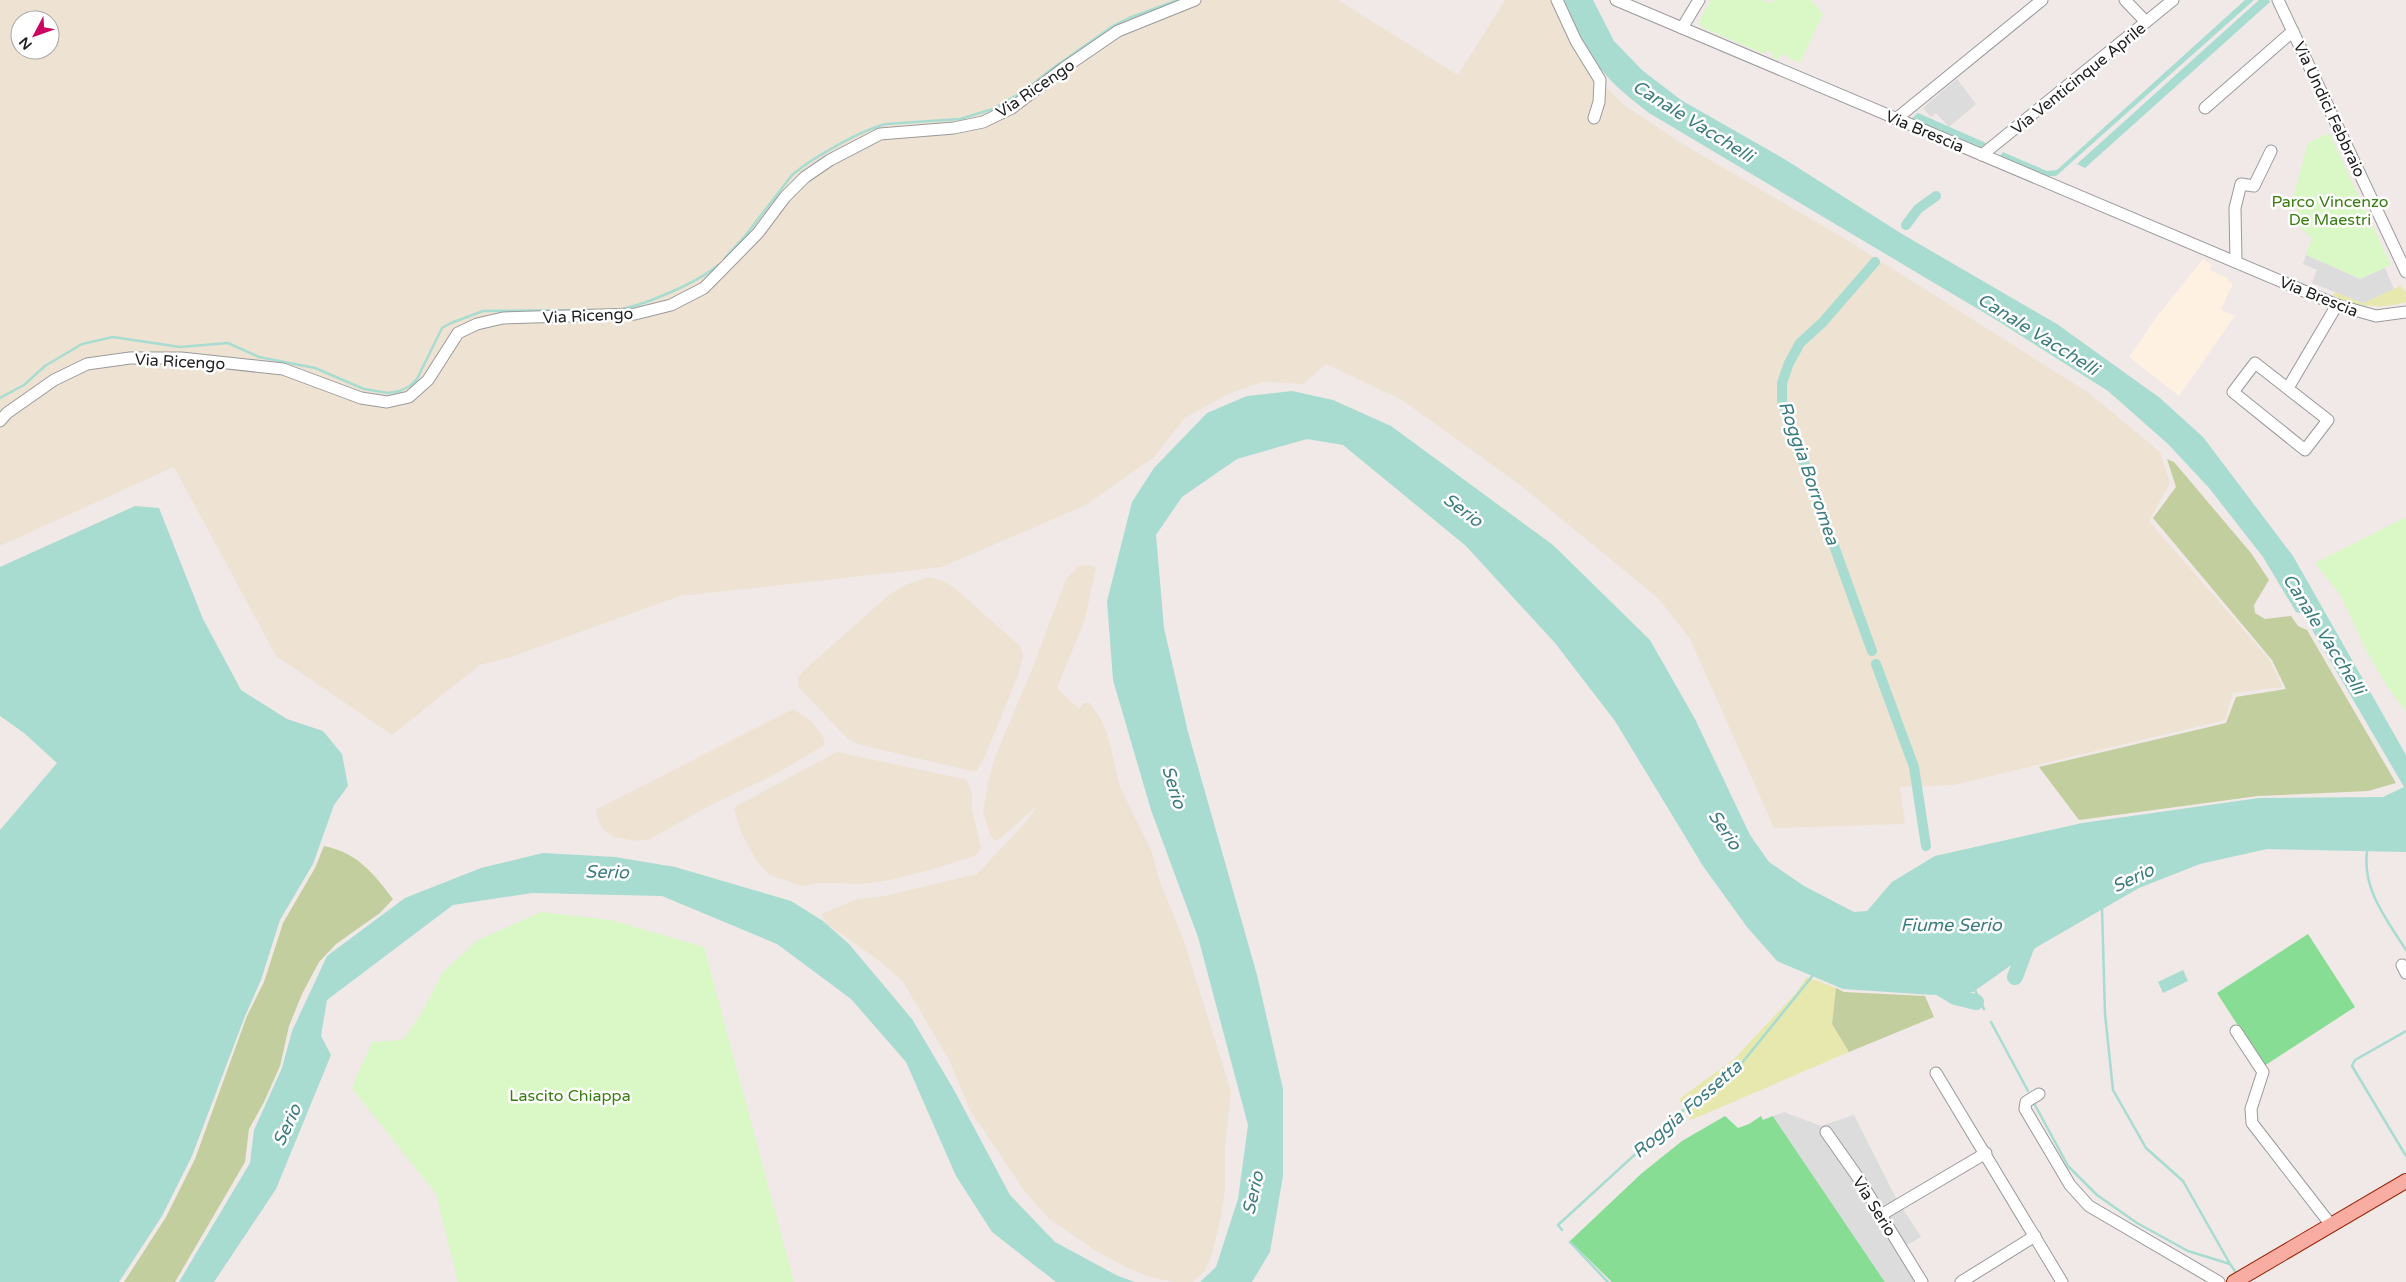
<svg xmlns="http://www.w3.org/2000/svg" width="2406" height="1282" viewBox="0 0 2406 1282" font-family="'Varela Round',sans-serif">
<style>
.education{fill:#fef1e2}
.farmland{fill:#eee3d3;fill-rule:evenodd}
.grass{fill:#e6e8ae}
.forest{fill:#c2ce9d}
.park{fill:#d9f8c6}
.pitch{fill:#87dd94}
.parking{fill:#dcdcdc}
.water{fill:#a8dcd0}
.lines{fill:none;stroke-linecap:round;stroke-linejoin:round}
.stream{stroke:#a8dcd0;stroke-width:2.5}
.canal{stroke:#a8dcd0;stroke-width:10}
.river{stroke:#a8dcd0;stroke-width:16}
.minor-casing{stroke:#9a9a9a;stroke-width:13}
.major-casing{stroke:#972304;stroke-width:16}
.minor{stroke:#fff;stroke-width:11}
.major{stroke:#f9aca2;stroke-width:14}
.labels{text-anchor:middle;stroke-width:5;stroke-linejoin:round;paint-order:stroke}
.street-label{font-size:16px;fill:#202020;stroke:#fff}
.park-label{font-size:16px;fill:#387d0f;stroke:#fff}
.water-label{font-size:18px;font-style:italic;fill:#3c7c7f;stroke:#fff}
</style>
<rect width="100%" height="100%" fill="#f0e9e7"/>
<path class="education" d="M2203 259 2212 265 2209 270 2228 278 2227 281 2233 283 2221 310 2235 316 2179 396 2129 357 2158 315Z"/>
<g class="farmland">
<path d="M0 0H1338L1458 75 1505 0H1554L1596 82 1609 90 1624 105 1683 144 1847 240 2089 393 2160 452 2170 483 2149 521 2269 659 2283 687 2233 693 2225 720 1954 785 1900 787 1905 824 1774 828 1690 639 1659 599 1520 485 1402 400 1326 364 1303 384 1263 382 1228 394 1185 418 1154 457 1086 505 942 567 680 596 511 657 480 665 392 735 276 656 174 467 0 546ZM20 20H50V50H20Z"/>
<path d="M1089 565 1096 567 1085 620 1057 688 1079 709 1083 703H1090L1100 718 1108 736 1120 787 1152 852 1159 879 1183 938 1231 1091 1225 1148V1190L1220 1221 1212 1254 1205 1271 1193 1282H1174L1150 1277 1127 1268 1096 1251 1048 1218 1023 1189 970 1110 949 1060 903 982 881 962 828 925 821 914 857 899 884 896 977 874 1025 823 1038 805 1001 838 995 841 991 836 983 813 988 783 994 759 1032 669 1066 579 1078 566Z"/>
<path d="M929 577 946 582 956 589 1021 647 1023 656 1019 673 986 754 977 770 971 771 857 744 847 738 799 688 798 678 803 671 890 594 905 585Z"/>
<path d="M793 709 810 720 823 736 825 745 772 776 713 804 650 839 637 841 613 837 602 828 596 814 597 809Z"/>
<path d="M837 752 964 779 967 781 972 793V809L981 847 978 853 975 856 930 870 890 880 863 884 821 883 801 886 770 875 757 862 741 832 734 810 736 806Z"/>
</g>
<g class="grass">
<path d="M2400 286 2406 292V302C2379 310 2359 306 2333 296L2335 292 2363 303Z"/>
<path d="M1807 977 1836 988 1832 1024 1849 1052 1691 1120 1679 1099 1733 1060 1796 993Z"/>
</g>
<g class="forest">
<path d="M2167 459 2174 462 2251 553 2269 580 2254 605 2255 613 2265 619 2291 616 2298 626 2307 630 2396 783 2368 791 2258 796 2079 820 2039 767 2226 723 2236 697 2286 689 2272 660 2153 518 2176 487Z"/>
<path d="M324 846C358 853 373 873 393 899L380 913 336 944 319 962 302 994 289 1026 280 1066 264 1102 249 1129 245 1162 175 1282H124L166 1217 195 1159 247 1016 264 982 283 923 315 868Z"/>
<path d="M1836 988 1844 992 1925 996 1934 1017 1849 1052 1832 1024Z"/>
</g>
<g class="park">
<path d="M1711 0H1761L1771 3 1775 0H1811L1823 14 1800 63 1781 54 1778 60 1772 57 1773 53 1766 50 1764 54 1701 27 1699 21Z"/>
<path d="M2329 133 2391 265 2361 279 2306 255 2312 238 2294 222 2300 200 2293 198 2308 143Z"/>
<path d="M2406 517V712L2387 686 2367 652 2341 596 2315 563Z"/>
<path d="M541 912 611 920 704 947 794 1282H458L436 1194 352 1088 372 1042 403 1040 421 1014 443 972 478 940Z"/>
</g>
<g class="pitch">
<path d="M2308 934 2355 1007 2264 1066 2217 993Z"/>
<path d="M1725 1116 1738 1128 1749 1124 1761 1116 1763 1120 1773 1116 1885 1282H1612L1570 1241 1642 1173 1682 1141Z"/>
</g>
<g class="parking">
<path d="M1957 79 1976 104 1949 127 1936 113 1931 117 1923 108Z"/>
<path d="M2306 255 2360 279 2385 268 2394 289 2363 303 2312 283 2317 270 2303 264Z"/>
<path d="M1784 1112 1821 1126 1854 1115 1896 1198 1921 1237 1898 1250 1917 1282H1885L1773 1116Z"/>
</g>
<g class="water">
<path d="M1564 0H1593L1614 41 1642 70 1681 100 1786 160 1902 234 2057 324 2160 398 2203 437 2293 556 2406 755V852L2267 849 2200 864 2139 888 2037 947 1973 992 1933 995 1843 989 1777 961 1747 927 1703 866 1615 721 1555 643 1466 546 1343 445 1307 439 1237 459 1182 497 1156 535 1164 628 1188 732 1257 975 1283 1089V1176L1270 1252 1252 1282H1200L1216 1267 1238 1199 1248 1125 1198 937 1151 810 1113 680 1107 601 1132 502 1154 468 1207 413 1247 396 1292 391 1333 400 1391 426 1553 545 1650 640 1695 719 1750 835 1769 862 1804 886 1854 912 1867 911 1892 882 1935 856 2082 823 2259 798 2383 797 2404 787 2303 614 2296 612 2263 557 2209 488 2168 444 2108 391 1998 321 1649 113C1631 99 1614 86 1600 68 1584 49 1575 23 1564 0Z"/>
<path d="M2245 0H2254L2056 176H2047L2000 156 2003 152 2047 171 2057 170Z"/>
<path d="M2259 0H2269L2270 2 2085 168 2077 164Z"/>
<path d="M1918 113 1986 143 1980 148 1911 119Z"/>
<path d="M135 506 159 508 203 619 241 690 287 719 323 731 342 754 348 786 334 805 313 864 280 920 261 980 245 1016 192 1156 162 1216 119 1282H0V830L57 763 24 733 0 716V567Z"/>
<path d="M543 853 615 857 675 867 791 901 823 921 849 944 912 1019 954 1090 1010 1195 1055 1242 1118 1276 1135 1282H1056L992 1232 956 1176 906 1062 851 999 777 944 662 896 532 893 453 905 327 1000 321 1036 331 1055 276 1189 214 1282H179L250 1163 254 1130 282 1068 292 1031 327 956 405 898 481 868Z"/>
<path d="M2183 970 2188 981 2163 993 2158 982Z"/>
</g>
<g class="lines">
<g class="stream">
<path d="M724 259 745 236 792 175C812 158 861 130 886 124L960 119 993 109 1024 91 1053 68 1113 26 1129 18 1178 0"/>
<path d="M622 309C647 304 699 282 718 265"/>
<path d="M0 398 24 385 45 366 82 344 113 337 180 347 228 343 259 357 315 368 364 389 388 393 400 391 410 386 417 379 442 328 451 323 483 311 594 310"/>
<path d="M2367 852C2362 889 2387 920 2406 950"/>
<path d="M2102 907 2105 1014 2113 1090 2146 1148 2183 1181 2230 1264"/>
<path d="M1974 988 1984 1009"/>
<path d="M1991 1022 2028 1091"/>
<path d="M2406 1031 2355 1060 2352 1066 2406 1156"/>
<path d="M2035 1105 2068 1166 2097 1195 2137 1223 2188 1251 2230 1264 2237 1274"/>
<path d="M1562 1230 1558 1225 1689 1105 1737 1069 1814 974"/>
<path d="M1570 1242 1608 1282"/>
</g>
<g class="canal">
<path d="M1906 225 1918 209 1936 196"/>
<path d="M1872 651 1782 402V383L1789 363 1800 343 1822 323 1875 262"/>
<path d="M1876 664 1914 767 1926 846"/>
</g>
<g class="river">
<path d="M2015 977 2030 937"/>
<path d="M1932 983 1955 997 1976 1002"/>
</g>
<g class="minor-casing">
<g id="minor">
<path d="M1557 0 1576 41 1600 80 1599 102 1594 118"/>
<path d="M1616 0 2337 305 2376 316 2406 312"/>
<path d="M2125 0 2146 22"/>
<path d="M2278 0 2406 272"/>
<path d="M1682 28 1699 0"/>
<path d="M2205 108 2293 31"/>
<path d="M1896 119 2042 0"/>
<path d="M1982 155 2173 0"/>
<path d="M2236 262 2235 208 2241 184 2254 186 2271 151"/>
<path d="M2255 363 2328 420 2305 450 2233 392Z"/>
<path d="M2288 388 2337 305"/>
<path d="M0 421 7 413 54 380 87 364 130 358H181L283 369 361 398 387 402 409 397 428 380 458 333 477 324 503 318 635 314 671 305 704 288 758 233 785 197 805 177 830 160 880 134 954 128 983 122 1012 108 1064 68 1118 31 1195 0"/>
<path d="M2402 965 2406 973"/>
<path d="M2236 1031 2263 1072 2251 1109 2252 1123 2331 1225"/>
<path d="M1936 1073 2062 1282"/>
<path d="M2039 1094 2026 1102 2025 1109 2070 1185 2089 1206 2219 1282"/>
<path d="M1826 1132 1857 1176 1922 1282"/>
<path d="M1881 1215 1986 1153"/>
<path d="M1961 1282 2035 1236"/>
</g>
</g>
<g class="major-casing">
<path id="major" d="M2234 1282 2406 1181"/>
</g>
<use href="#minor" class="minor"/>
<use href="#major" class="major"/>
</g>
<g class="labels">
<g class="street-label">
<text transform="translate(2078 78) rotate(-39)" y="6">Via Venticinque Aprile</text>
<text transform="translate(1035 88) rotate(-34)" y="6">Via Ricengo</text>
<text transform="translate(2330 109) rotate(65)" y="6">Via Undici Febbraio</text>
<text transform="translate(1925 131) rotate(23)" y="6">Via Brescia</text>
<text transform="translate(2319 296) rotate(22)" y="6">Via Brescia</text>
<text transform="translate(588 315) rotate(-3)" y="6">Via Ricengo</text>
<text transform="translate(180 361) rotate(3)" y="6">Via Ricengo</text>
<text transform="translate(1875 1206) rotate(58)" y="6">Via Serio</text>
</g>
<g class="park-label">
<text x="2330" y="207">Parco Vincenzo<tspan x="2330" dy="18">De Maestri</tspan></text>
<text x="570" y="1101">Lascito Chiappa</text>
</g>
<g class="water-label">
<text transform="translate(1693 121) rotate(32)" y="6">Canale Vacchelli</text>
<text transform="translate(2038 334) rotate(32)" y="6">Canale Vacchelli</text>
<text transform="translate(1809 473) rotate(71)" y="6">Roggia Borromea</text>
<text transform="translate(1463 510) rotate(37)" y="6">Serio</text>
<text transform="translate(2324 634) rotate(58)" y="6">Canale Vacchelli</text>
<text transform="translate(1174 787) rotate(73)" y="6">Serio</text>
<text transform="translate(1725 830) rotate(56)" y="6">Serio</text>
<text transform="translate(607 872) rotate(1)" y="6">Serio</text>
<text transform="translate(2133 878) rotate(-25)" y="6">Serio</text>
<text x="1951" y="931">Fiume Serio</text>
<text transform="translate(1687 1109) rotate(-41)" y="6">Roggia Fossetta</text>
<text transform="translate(287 1125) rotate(-65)" y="6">Serio</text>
<text transform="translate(1253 1193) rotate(-77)" y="6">Serio</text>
</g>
</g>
<g transform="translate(35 35) rotate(229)"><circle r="24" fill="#ffffff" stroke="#a6a6a6"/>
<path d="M0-4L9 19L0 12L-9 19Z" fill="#ca0660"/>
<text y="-8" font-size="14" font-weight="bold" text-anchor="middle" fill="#202020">N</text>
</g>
</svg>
